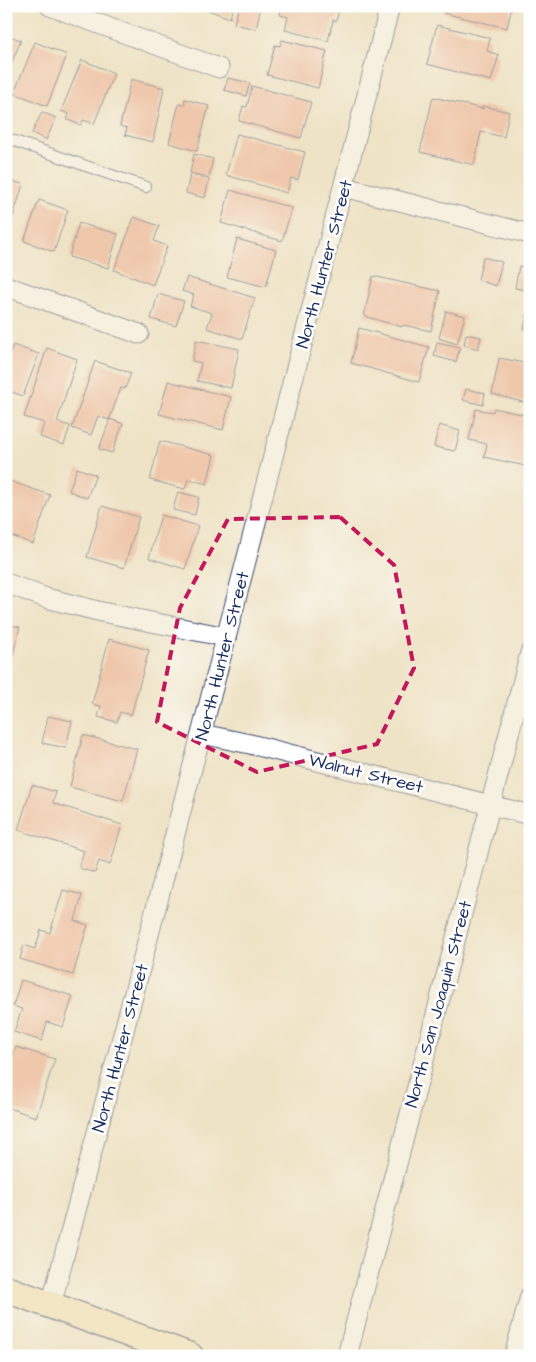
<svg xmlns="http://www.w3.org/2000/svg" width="536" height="1362" viewBox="0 0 536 1362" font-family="'Architects Daughter',sans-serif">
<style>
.building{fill:#f0a58a}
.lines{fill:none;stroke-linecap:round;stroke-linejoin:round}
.lane-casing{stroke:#3b4a6e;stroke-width:12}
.street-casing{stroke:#3b4a6e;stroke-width:21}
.secondary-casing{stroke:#3b4a6e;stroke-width:29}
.lane{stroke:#fff;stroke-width:10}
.street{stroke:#fff;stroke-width:19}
.secondary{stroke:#f8e8c3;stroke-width:26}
.marked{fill:none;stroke:#c2185b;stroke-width:4;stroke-dasharray:10 6;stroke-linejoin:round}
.labels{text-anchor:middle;stroke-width:5;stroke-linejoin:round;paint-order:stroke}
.street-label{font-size:18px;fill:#1b2f5e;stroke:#fff}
</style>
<rect width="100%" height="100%" fill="#fff"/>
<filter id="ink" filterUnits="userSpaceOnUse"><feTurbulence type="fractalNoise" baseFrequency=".02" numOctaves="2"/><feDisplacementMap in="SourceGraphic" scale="10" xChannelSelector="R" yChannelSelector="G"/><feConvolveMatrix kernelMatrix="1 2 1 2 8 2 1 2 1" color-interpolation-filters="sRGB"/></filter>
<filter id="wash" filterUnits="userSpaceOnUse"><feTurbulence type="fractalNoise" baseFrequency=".0096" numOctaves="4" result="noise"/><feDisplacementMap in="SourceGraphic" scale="20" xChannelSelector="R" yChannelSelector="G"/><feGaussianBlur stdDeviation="1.12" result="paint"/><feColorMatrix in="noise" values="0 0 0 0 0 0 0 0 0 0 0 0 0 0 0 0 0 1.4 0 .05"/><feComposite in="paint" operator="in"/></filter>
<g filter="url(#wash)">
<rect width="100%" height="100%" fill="#efe3c6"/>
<g id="blocks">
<g class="building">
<path d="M196 6H233L230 18Z"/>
<path d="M239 6H261L256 29 234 24Z"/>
<path d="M282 6H340L336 21 333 20 328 41 285 30 288 17 280 15Z"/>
<path d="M445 6H512L507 28 443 13Z"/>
<path d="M437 25 490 38 487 51 499 55 491 81 427 64Z"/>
<path d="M6 35 21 40 6 76Z"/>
<path d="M282 40 327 51 318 88 267 75 275 45 280 46Z"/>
<path d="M35 42 67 55 47 106 14 93Z"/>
<path d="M82 60 114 73 94 124 83 120 81 125 67 120 69 114 61 111Z"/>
<path d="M228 78 250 83 246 96 224 90Z"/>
<path d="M131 79 164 88 153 142 125 135 127 128 120 126Z"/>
<path d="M252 86 311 102 301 138 239 121 243 106 247 107Z"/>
<path d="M6 90 14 93 6 113Z"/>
<path d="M433 97 483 109V106L509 112 504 137 481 132 474 165 420 152Z"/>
<path d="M185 99 209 106 197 151 169 143 179 104 184 105Z"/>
<path d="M42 112 56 118 46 140 32 133Z"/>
<path d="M237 134 305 152 298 180 291 178 287 193 226 175Z"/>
<path d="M194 154 213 159 209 177 190 173Z"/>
<path d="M190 175 209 179 205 198 186 193Z"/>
<path d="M6 180 23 184 8 234H6Z"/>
<path d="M230 190 292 208 282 241 221 223Z"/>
<path d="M39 200 68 210 54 252 24 241Z"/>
<path d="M134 217 159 226 154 241 167 246 153 285 114 270Z"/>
<path d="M79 223 118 234 108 268 69 257Z"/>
<path d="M237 239 276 250 266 287 227 277Z"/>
<path d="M483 257 502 262 496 286 478 280Z"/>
<path d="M519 266 530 268V291L515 288Z"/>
<path d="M373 276 440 291 431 331 403 325 402 327 364 316Z"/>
<path d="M187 277 255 298 242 339 207 328 212 313 190 306 194 295 182 291Z"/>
<path d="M158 294 184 301 176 326 151 319Z"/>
<path d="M529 305H530V331L524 329Z"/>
<path d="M446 311 465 316 457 344 439 338Z"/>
<path d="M359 328 429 347 419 382 351 363Z"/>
<path d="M466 334 481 337 478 349 464 345Z"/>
<path d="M196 340 239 349 231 388 197 381 201 363 192 361Z"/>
<path d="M437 342 460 347 456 362 434 356Z"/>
<path d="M13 345 39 354 23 396 6 390V363Z"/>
<path d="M47 348 77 359 57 422 70 426 64 445 40 437 44 423 24 417Z"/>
<path d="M499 358 530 364V404L492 394Z"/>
<path d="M95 361 131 373 125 389 121 388 109 420 98 416 91 435 72 428Z"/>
<path d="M168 381 231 397 223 430 159 414Z"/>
<path d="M466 389 485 393 483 405 463 400Z"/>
<path d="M494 408 530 416V467L484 457 487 444 469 440 476 409 493 412Z"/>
<path d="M110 419 123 424 112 453 99 449Z"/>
<path d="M439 425 460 431 455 451 434 447Z"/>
<path d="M160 441 214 455 207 484 188 479 185 489 150 480Z"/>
<path d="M77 468 96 475 87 498 69 491Z"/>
<path d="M10 481 50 495 33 544 6 534V491Z"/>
<path d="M178 492 199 497 195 515 173 510Z"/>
<path d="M102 506 139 517 124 568 87 557Z"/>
<path d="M161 515 198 526 185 569 149 558Z"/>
<path d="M6 624 20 627 8 673H6Z"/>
<path d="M109 639 149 650 131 715 120 712 117 722 98 717 101 706 92 704Z"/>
<path d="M48 716 72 721 66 748 42 743Z"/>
<path d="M83 735 137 749 123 801 70 787Z"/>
<path d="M32 785 56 792 53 803 122 825 110 865 99 861 95 873 79 868 84 851 18 830Z"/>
<path d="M63 890 82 895 75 921 88 925 73 975 20 959 24 945 35 949 41 930 50 933Z"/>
<path d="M21 980 73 996 63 1027 47 1022 42 1041 14 1032 22 1009 13 1006Z"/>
<path d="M16 1047 55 1059 36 1117 6 1107V1052L13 1055Z"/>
</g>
</g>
</g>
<g filter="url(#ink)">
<use href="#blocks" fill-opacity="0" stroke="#3b4a6e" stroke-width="1"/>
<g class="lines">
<g class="lane-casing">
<path id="lane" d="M6 138 146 187"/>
</g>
<g class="street-casing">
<g id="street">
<path d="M50 6 219 68"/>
<path d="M344 187 530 234"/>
<path d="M6 286 139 334"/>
<path d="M6 583 46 598 102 612 226 637"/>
<path d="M202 734 250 744 530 815"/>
<path d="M51 1305 131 1004 390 6"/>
<path d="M347 1356 530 653"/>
<path d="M514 1356 530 1296"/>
</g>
</g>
<g class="secondary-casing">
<path id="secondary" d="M6 1289 190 1356"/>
</g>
<use href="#lane" class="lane"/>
<use href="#street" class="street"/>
<use href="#secondary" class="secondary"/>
</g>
</g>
<path d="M0 0H536V1362H0ZM340 517 394 565 414 668 377 744 257 772 157 722 180 608 228 519Z" fill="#efe3c6" fill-opacity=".55" fill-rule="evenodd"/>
<path class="marked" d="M340 517 394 565 414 668 377 744 257 772 157 722 180 608 228 519Z"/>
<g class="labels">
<g class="street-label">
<text transform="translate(324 264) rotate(-75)" y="6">North Hunter Street</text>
<text transform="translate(222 656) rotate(-76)" y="6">North Hunter Street</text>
<text transform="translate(366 773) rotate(14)" y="6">Walnut Street</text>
<text transform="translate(438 1004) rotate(-75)" y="6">North San Joaquin Street</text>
<text transform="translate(120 1048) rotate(-75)" y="6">North Hunter Street</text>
</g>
</g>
<rect width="536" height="1362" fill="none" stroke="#fff" stroke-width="25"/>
</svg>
